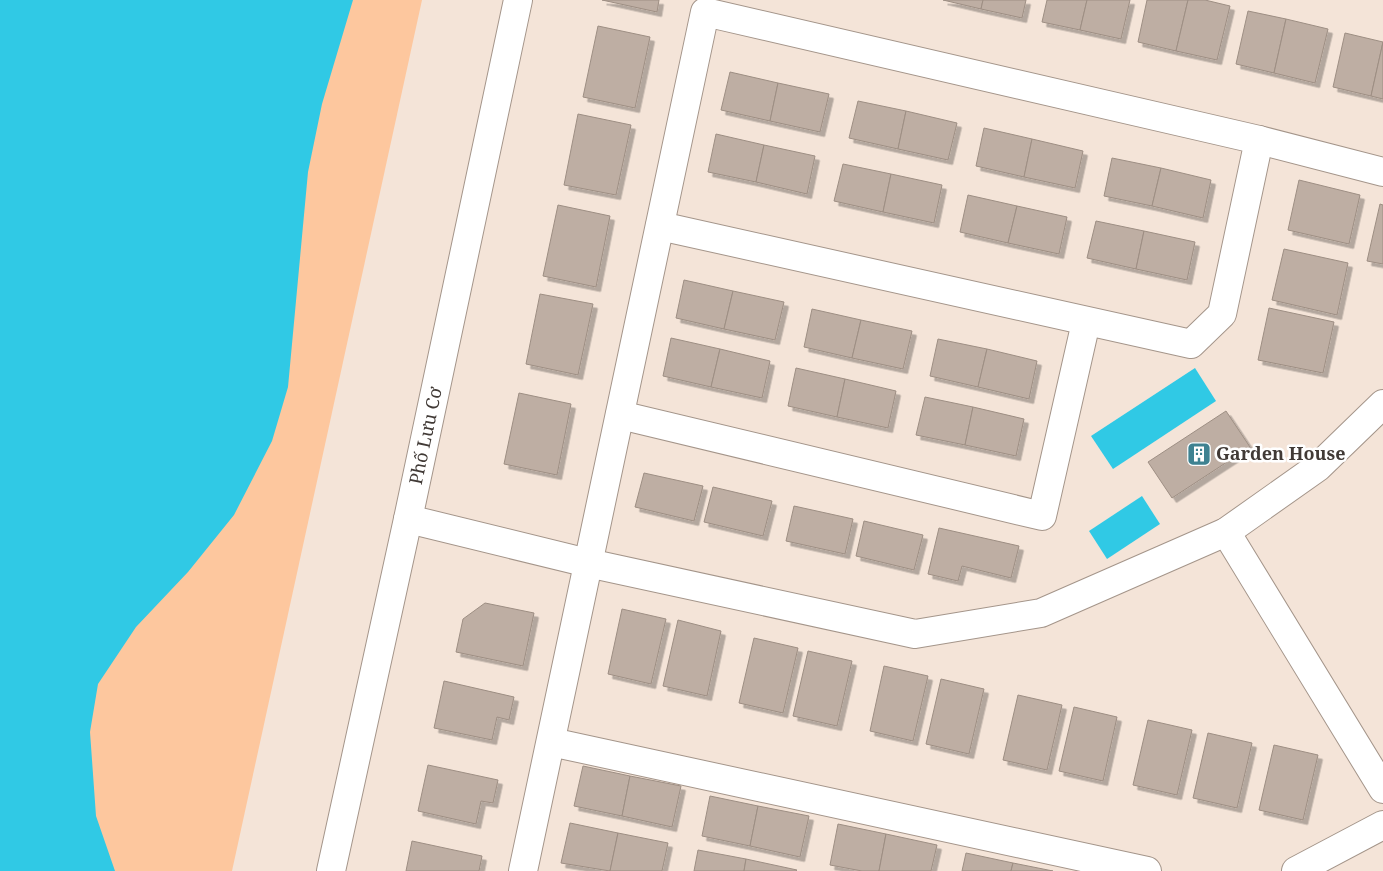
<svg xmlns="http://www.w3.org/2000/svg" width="1383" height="871" viewBox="0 0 1383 871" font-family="'Noto Serif',serif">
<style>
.green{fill:#fdc79e}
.water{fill:#30c9e5}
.building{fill:#beaea3;stroke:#9d8e83;filter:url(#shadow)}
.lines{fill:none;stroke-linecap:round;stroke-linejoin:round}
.minor-casing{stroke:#a4958a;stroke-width:30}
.minor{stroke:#fff;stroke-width:28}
.labels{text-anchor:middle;stroke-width:5;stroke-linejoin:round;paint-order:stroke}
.street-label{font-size:18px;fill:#413a36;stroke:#fff}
.poi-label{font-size:18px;font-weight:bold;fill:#413a36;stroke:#fff;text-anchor:start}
</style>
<defs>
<filter id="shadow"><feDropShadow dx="4.5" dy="4.5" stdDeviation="0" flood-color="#0004"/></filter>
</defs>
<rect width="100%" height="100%" fill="#f4e4d8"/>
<path class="green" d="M0 0H422L232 871H0Z"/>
<g class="water">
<path d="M0 0H353L322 104 308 172 288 387 272 441 234 515 188 572 136 627 98 684 90 732 96 816 115 871H0Z"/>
<path d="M1195 368 1216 401 1113 469 1091 436Z"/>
<path d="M1142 496 1160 524 1107 559 1089 531Z"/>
</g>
<g class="building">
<path d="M602 0H659L657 12Z"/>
<path d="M943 0H983L981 9Z"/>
<path d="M983 0H1026L1022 18 981 9Z"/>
<path d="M1047 0H1087L1080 30 1042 22Z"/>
<path d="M1087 0H1130L1121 39 1080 30Z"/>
<path d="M1147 0H1188L1176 51 1138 42Z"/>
<path d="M1188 0H1205L1230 6 1217 60 1176 51Z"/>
<path d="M1248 11 1286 19 1274 73 1236 64Z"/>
<path d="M1286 19 1328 29 1315 83 1274 73Z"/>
<path d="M598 26 650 37 635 108 583 97Z"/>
<path d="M1345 33 1383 42 1371 96 1333 87Z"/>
<path d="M1383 42V99L1371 96Z"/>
<path d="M730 72 778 83 770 121 721 110Z"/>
<path d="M778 83 829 94 820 132 770 121Z"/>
<path d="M858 101 906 111 898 149 849 138Z"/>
<path d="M906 111 957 123 948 160 898 149Z"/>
<path d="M578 114 631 125 616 195 564 185Z"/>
<path d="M984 128 1032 139 1024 177 976 166Z"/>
<path d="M716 134 764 145 756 182 708 172Z"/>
<path d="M1032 139 1083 151 1075 188 1024 177Z"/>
<path d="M764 145 815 156 807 194 756 182Z"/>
<path d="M1112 158 1161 168 1152 206 1104 196Z"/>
<path d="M843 164 891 174 883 212 834 201Z"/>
<path d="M1161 168 1211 180 1203 218 1152 206Z"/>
<path d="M891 174 942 185 934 223 883 212Z"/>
<path d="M1299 180 1360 195 1349 244 1288 230Z"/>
<path d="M968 195 1017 206 1008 243 960 232Z"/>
<path d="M1380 204 1383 205V264L1367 261Z"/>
<path d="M558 205 610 216 596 287 543 276Z"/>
<path d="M1017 206 1067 217 1059 254 1008 243Z"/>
<path d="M1096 221 1144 231 1136 269 1087 258Z"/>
<path d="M1144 231 1195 242 1187 280 1136 269Z"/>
<path d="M1284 249 1348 263 1337 315 1272 300Z"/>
<path d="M684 280 733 291 724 329 676 318Z"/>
<path d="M733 291 784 302 775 340 724 329Z"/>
<path d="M540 294 593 304 578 375 526 364Z"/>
<path d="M1269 308 1334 322 1323 373 1258 360Z"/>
<path d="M812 309 861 320 852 358 804 347Z"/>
<path d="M861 320 912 331 903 369 852 358Z"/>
<path d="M671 338 720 349 711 387 663 376Z"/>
<path d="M938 339 987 349 978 387 930 376Z"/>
<path d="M720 349 770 361 762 398 711 387Z"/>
<path d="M987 349 1037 361 1029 399 978 387Z"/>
<path d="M796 368 845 379 837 417 788 406Z"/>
<path d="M845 379 896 391 888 428 837 417Z"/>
<path d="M519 393 571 404 557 475 504 464Z"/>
<path d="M925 397 973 407 965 445 916 435Z"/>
<path d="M973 407 1024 419 1016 456 965 445Z"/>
<path d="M1226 411 1250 447 1172 498 1148 462Z"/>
<path d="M644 473 703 486 694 521 635 507Z"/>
<path d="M713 487 772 501 763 536 704 522Z"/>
<path d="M794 506 853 519 845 554 786 541Z"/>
<path d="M864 521 923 535 914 570 856 556Z"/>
<path d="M939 528 1019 546 1011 578 962 566 958 581 928 574Z"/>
<path d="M485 603 534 613 523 666 456 652 463 619Z"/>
<path d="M622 609 666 619 651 684 608 674Z"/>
<path d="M678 620 721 631 707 696 663 686Z"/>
<path d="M754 638 798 648 783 713 739 703Z"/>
<path d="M808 651 852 661 837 726 793 716Z"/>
<path d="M884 666 928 676 913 741 870 731Z"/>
<path d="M941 679 984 689 969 754 926 744Z"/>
<path d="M444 681 514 697 509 720 497 717 492 740 434 728Z"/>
<path d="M1018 695 1062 705 1047 770 1003 760Z"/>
<path d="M1074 707 1117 717 1103 781 1059 771Z"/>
<path d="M1148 720 1192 730 1177 795 1133 785Z"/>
<path d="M1208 733 1252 743 1237 808 1193 798Z"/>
<path d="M1274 745 1318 755 1303 820 1259 810Z"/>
<path d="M428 765 498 780 493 803 481 801 476 824 418 811Z"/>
<path d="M583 766 630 776 622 816 574 806Z"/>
<path d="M630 776 681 786 672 827 622 816Z"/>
<path d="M710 796 758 806 750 846 702 836Z"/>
<path d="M758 806 809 816 800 857 750 846Z"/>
<path d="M570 823 618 833 610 871 561 863Z"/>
<path d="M838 824 886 834 879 871H862L830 865Z"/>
<path d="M618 833 668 843 662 871H610Z"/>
<path d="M886 834 937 845 931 871H879Z"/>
<path d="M412 841 482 856 479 871H406Z"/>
<path d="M698 850 746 859 744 871H694Z"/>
<path d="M966 853 1013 863 1011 871H962Z"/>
<path d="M746 859 797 870 796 871H744Z"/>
<path d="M1013 863 1053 871H1011Z"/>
</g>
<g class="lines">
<g class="minor-casing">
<g id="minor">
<path d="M660 226 1191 344 1222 314 1259 140"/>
<path d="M620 415 1042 516 1086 322"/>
<path d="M408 519 588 563 915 634 1041 613 1226 532 1318 467 1383 404"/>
<path d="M1226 532 1383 789"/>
<path d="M551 742 1147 871"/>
<path d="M331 871 408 519 518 0"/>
<path d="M523 871 705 12 1259 140 1383 172"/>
<path d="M1296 871 1383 825"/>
</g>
</g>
<use href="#minor" class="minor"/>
</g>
<defs>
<g id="building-square" transform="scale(1.25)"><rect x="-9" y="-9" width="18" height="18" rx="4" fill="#3e8291" stroke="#fff"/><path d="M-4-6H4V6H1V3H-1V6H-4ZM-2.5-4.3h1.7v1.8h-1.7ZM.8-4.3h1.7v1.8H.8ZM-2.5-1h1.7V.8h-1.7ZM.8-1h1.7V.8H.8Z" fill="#fff"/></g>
</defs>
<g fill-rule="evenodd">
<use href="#building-square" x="1199" y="454"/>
</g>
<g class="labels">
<g class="street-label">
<text transform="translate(426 436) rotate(-78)" y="6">Phố Lưu Cơ</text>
</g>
<g class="poi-label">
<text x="1216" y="460">Garden House</text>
</g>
</g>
</svg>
